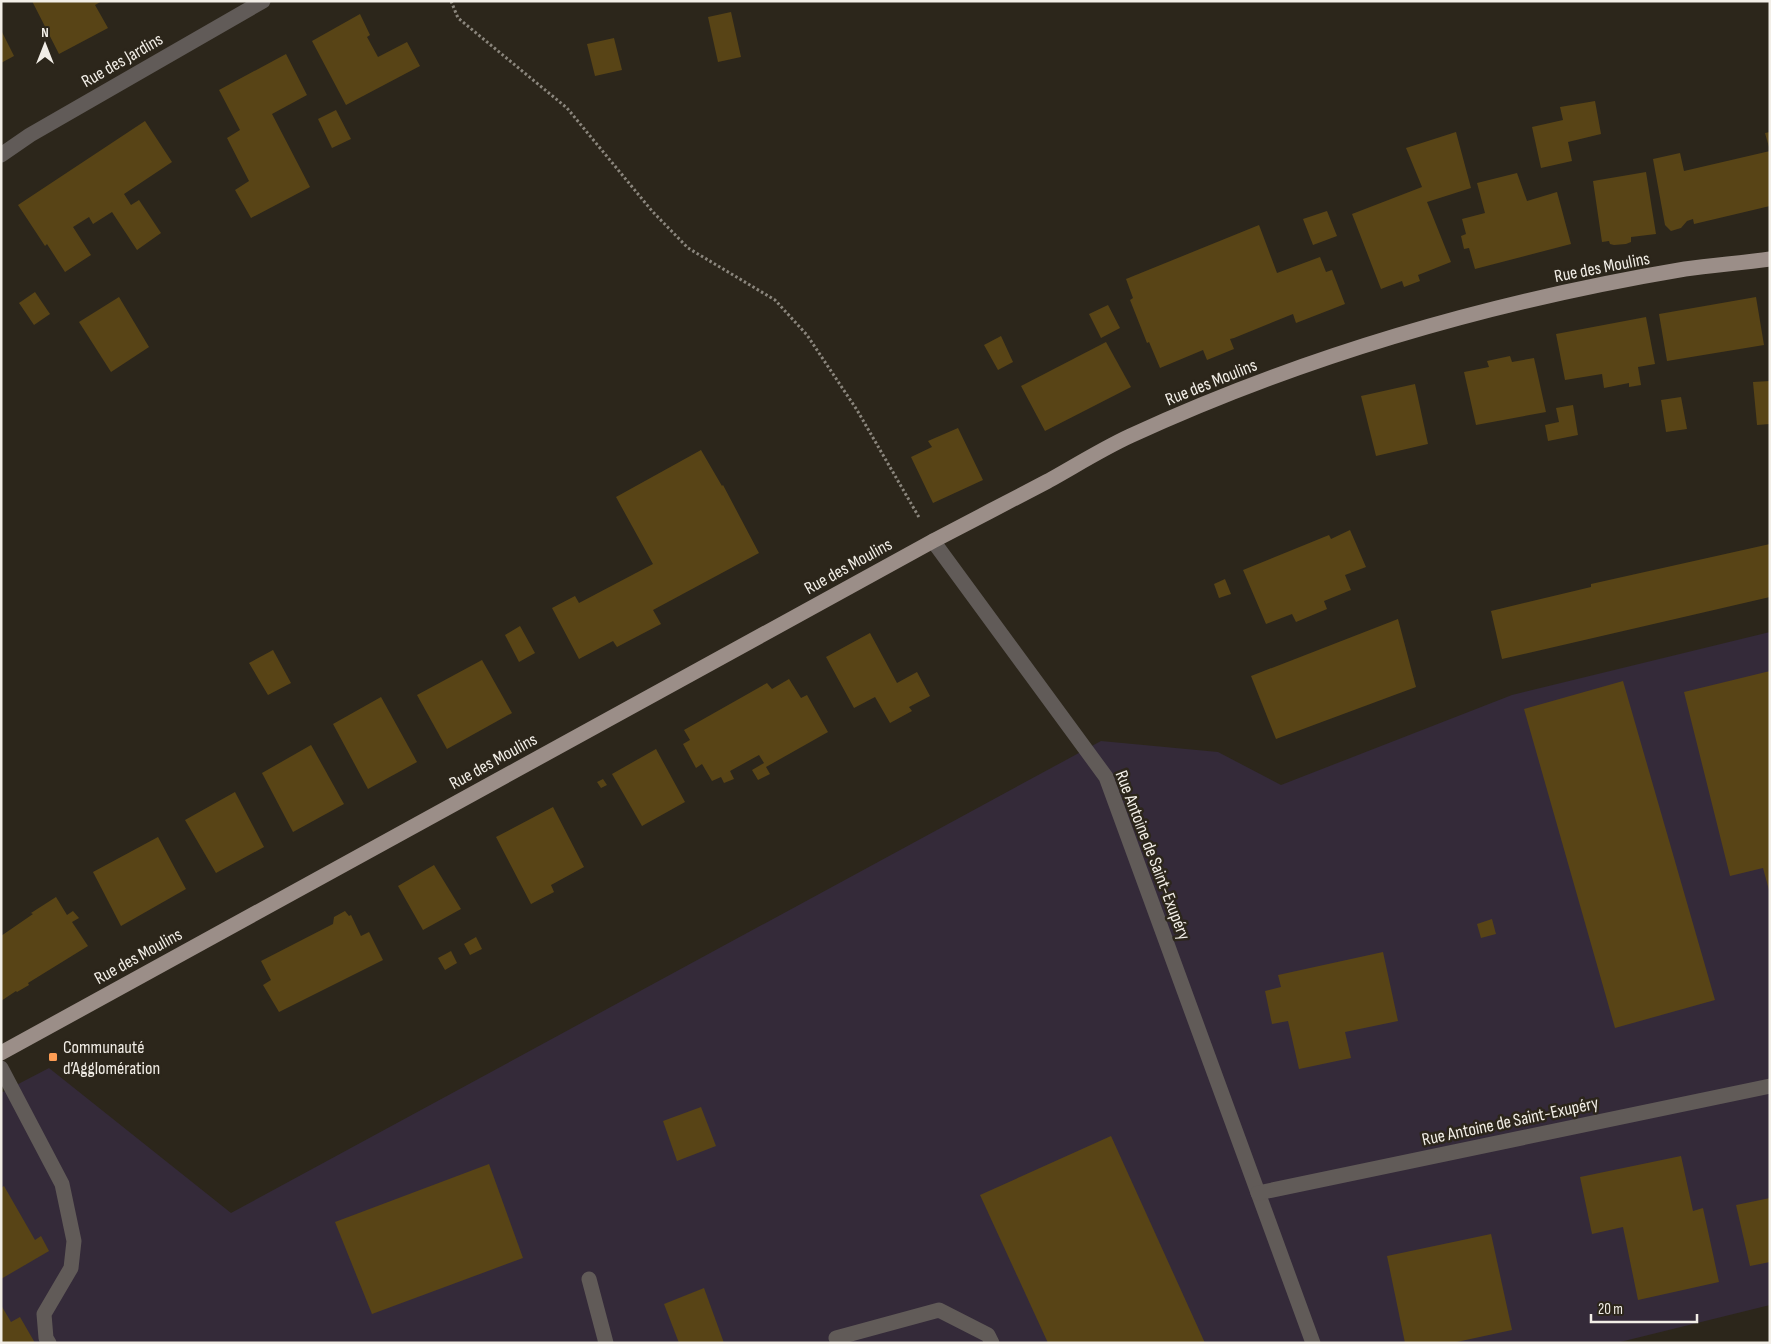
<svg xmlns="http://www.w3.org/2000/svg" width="1771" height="1344" viewBox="0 0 1771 1344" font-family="'Sofia Sans Condensed',sans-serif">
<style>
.industrial{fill:#342a39}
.building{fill:#584416}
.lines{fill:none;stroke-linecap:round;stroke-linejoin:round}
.path{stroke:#8b867d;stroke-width:3;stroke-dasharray:2.5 2.5;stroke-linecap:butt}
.minor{stroke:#615b58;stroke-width:15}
.major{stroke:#9b8e88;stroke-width:15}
.poi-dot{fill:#fd9d54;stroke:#2c261b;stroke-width:2}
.labels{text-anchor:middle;stroke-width:5;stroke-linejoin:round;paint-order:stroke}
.street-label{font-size:18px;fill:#f2eee7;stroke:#2c261b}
.poi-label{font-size:18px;fill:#f2eee7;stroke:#2c261b;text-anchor:start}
</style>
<rect width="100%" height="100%" fill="#2c261b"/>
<path class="industrial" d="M1770 632V1305L1616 1343H1V1093L49 1068 231 1213 1101 741 1218 752 1281 785 1512 695Z"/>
<g class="building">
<path d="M32 1H102L95 5 108 28 59 54Z"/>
<path d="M731 12 741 57 718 62 708 17Z"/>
<path d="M360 14 370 35 367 37 378 57 407 42 420 66 346 105 312 41Z"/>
<path d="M1 30 14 56 1 63Z"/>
<path d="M614 38 622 70 595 76 587 44Z"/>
<path d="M286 54 307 95 272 114 310 187 251 218 235 190 249 181 227 138 240 130 219 90Z"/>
<path d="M1595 101 1601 134 1568 142 1572 161 1541 168 1532 127 1563 120 1560 107Z"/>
<path d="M336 110 351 139 332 148 318 119Z"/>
<path d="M145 121 172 162 124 194 131 205 139 200 161 233 137 250 112 212 93 224 89 217 73 227 91 255 65 272 47 244 45 246 18 205Z"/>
<path d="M1456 132 1471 188 1427 202 1451 262 1418 275 1420 281 1404 287 1402 281 1381 289 1352 214 1422 187 1406 148Z"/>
<path d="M1770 132V147H1769L1765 133Z"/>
<path d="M1770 151V206L1694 224 1693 219 1687 221 1681 228 1671 231 1665 225 1653 159 1680 153 1684 171Z"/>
<path d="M1646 172 1656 234 1631 237V242L1626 244 1614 245 1610 244 1609 241 1602 242 1593 181Z"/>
<path d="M1517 173 1527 201 1557 192 1571 244 1475 269 1469 248 1464 249 1461 236 1466 234 1462 219 1485 213 1477 183Z"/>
<path d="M1327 211 1337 236 1313 245 1303 219Z"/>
<path d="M1259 225 1277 273 1320 257 1326 272 1332 270 1345 304 1296 323 1293 314 1234 338 1230 339 1234 349 1207 360 1203 350 1160 368 1149 342 1147 343 1130 300 1133 298 1126 279Z"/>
<path d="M35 292 50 314 34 325 19 303Z"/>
<path d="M119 297 149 347 111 372 79 322Z"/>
<path d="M1756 297 1764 345 1667 361 1659 314Z"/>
<path d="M1108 305 1120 328 1101 338 1089 314Z"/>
<path d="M1646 317 1655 364 1638 367 1641 385 1629 387V383L1604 388 1602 374 1565 380 1556 334Z"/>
<path d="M1001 336 1013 362 998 370 984 345Z"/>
<path d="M1106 342 1131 387 1045 431 1021 386Z"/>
<path d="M1510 356 1512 362 1534 358 1546 412 1476 425 1464 372 1489 367 1487 361Z"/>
<path d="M1770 381V424L1757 425 1753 382Z"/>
<path d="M1415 384 1428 444 1376 456 1361 396Z"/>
<path d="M1681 397 1687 429 1666 432 1661 400Z"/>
<path d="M1573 405 1578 435 1548 441 1545 425 1559 422 1556 408Z"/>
<path d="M958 428 983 480 933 503 911 457 932 447 928 441Z"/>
<path d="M701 450 722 486 723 485 759 553 653 610 661 624 617 647 613 641 579 659 552 608 575 596 579 603 653 564 616 497Z"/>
<path d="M1350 530 1366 567 1345 575 1351 590 1324 601 1327 609 1296 622 1292 614 1266 624 1243 570 1329 535 1331 539Z"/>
<path d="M1770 544V597L1502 659 1491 611 1591 587V584Z"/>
<path d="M1225 579 1231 594 1219 598 1214 584Z"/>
<path d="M1398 619 1416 687 1276 739 1251 676Z"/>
<path d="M520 626 535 653 519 662 505 635Z"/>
<path d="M870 633 897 683 917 672 930 696 909 707 912 711 890 723 875 697 854 708 826 657Z"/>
<path d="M273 650 291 683 268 695 249 663Z"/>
<path d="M482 660 512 713 447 749 417 695Z"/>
<path d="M1770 671V890H1769L1763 868 1730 876 1684 692Z"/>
<path d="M789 679 801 698 807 695 828 732 766 767 770 774 758 780 752 770 764 763 759 755 730 771 734 779 724 783 721 777 712 781 702 764 696 768 683 744 690 740 684 730 767 683 772 689Z"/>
<path d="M1623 681 1715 1000 1615 1028 1524 709Z"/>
<path d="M381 697 417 762 368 789 333 724Z"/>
<path d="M311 745 344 804 293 832 262 773Z"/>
<path d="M656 749 685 802 642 826 612 774Z"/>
<path d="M603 779 607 785 601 788 597 782Z"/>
<path d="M235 792 264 847 216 873 185 820Z"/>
<path d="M553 807 584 867 551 885 554 892 531 904 496 837Z"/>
<path d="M158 837 186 889 121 926 93 872Z"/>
<path d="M434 865 461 909 423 930 398 886Z"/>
<path d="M56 897 67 915 73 911 79 918 72 922 88 946 28 983 29 985 17 992 16 991 1 1001V936L33 914 31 913Z"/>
<path d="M345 911 349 916 351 915 361 936 369 932 383 960 279 1012 263 985 271 980 261 961 333 924 334 917Z"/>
<path d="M1492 919 1496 934 1481 938 1477 924Z"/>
<path d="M476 937 482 949 470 955 464 944Z"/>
<path d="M451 951 457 963 445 970 438 958Z"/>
<path d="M1383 952 1398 1021 1345 1032 1351 1058 1299 1069 1288 1021 1272 1024 1265 991 1281 987 1278 975Z"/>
<path d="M701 1107 716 1146 677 1161 663 1121Z"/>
<path d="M1111 1136 1205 1343H1048L980 1195Z"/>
<path d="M1681 1156 1693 1211 1703 1208 1719 1282 1638 1300 1623 1227 1592 1234 1580 1177Z"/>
<path d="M489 1164 523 1258 372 1314 335 1222Z"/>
<path d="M4 1186 35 1240 41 1236 49 1251 1 1279V1188Z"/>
<path d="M1770 1198V1262L1750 1266 1736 1205Z"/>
<path d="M1491 1234 1512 1330 1452 1343H1405L1387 1256Z"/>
<path d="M704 1288 724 1343H679L664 1304Z"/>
<path d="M1 1305 11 1322 20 1317 35 1343H1Z"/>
</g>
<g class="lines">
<path class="path" d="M451 1 458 18 567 108 652 211 688 248 775 300 807 335 857 410 920 519"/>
<g class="minor">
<path d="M1 155 30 135 263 1"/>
<path d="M933 541 1106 777 1313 1343"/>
<path d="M1 1068 62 1184 74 1241 71 1268 44 1314 46 1338 49 1343"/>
<path d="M1258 1193 1770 1086"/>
<path d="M589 1279 606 1343"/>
<path d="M836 1338 939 1310 988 1335 992 1343"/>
</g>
<path class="major" d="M1 1053 933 541C971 521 1010 501 1048 481 1075 466 1102 449 1130 436 1306 355 1494 301 1685 269 1713 265 1742 263 1770 259"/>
</g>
<rect class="poi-dot" x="48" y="1052" width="10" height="10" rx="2.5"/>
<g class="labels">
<g class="street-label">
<text transform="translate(122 60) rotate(-30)" y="6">Rue des Jardins</text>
<text transform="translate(1602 267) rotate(-11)" y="6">Rue des Moulins</text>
<text transform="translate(1211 382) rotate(-22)" y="6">Rue des Moulins</text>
<text transform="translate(848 566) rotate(-29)" y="6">Rue des Moulins</text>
<text transform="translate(493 761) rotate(-29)" y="6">Rue des Moulins</text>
<text transform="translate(1153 855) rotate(69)" y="6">Rue Antoine de Saint-Exupéry</text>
<text transform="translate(138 956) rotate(-29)" y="6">Rue des Moulins</text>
<text transform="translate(1510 1121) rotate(-12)" y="6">Rue Antoine de Saint-Exupéry</text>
</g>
<g class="poi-label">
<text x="63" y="1053">Communauté<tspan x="63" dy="21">d’Agglomération</tspan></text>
</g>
</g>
<rect width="1771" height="1344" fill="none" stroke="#f2eee7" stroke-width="5"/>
<g transform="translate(45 45)" stroke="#2c261b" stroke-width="4" paint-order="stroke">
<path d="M0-4L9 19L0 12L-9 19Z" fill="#f2eee7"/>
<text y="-8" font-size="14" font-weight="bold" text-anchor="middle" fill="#f2eee7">N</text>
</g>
<path d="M1591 1314v8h106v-8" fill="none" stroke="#f2eee7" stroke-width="2.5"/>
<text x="1598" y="1314" font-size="15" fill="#f2eee7" stroke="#2c261b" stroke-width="4" paint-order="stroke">20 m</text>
</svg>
